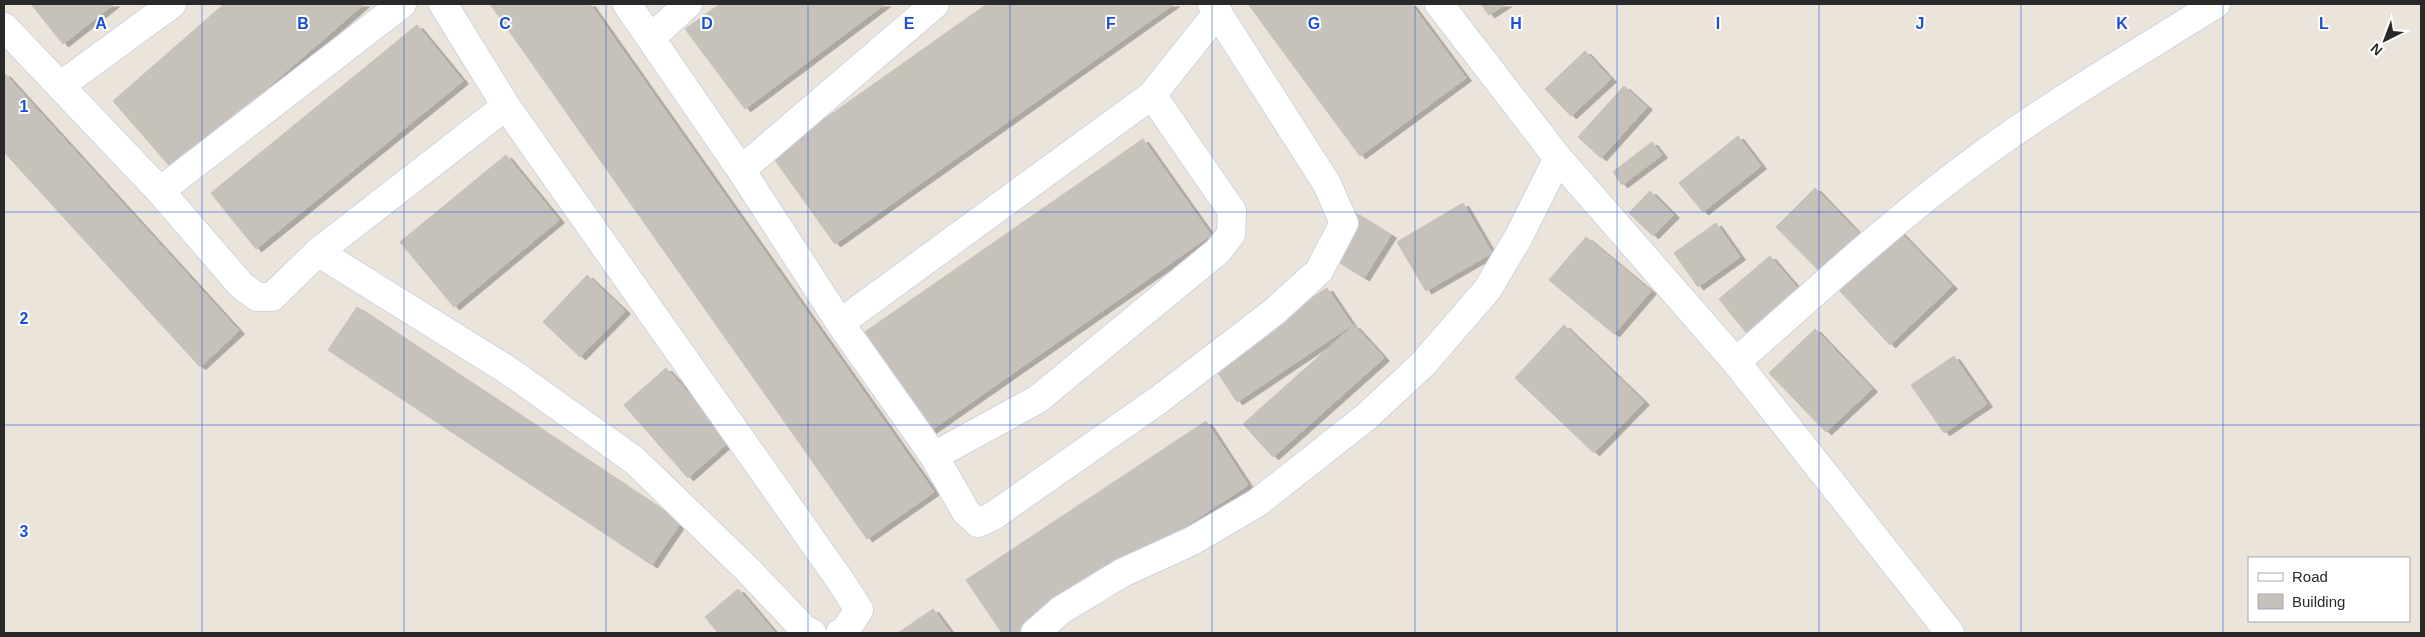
<svg xmlns="http://www.w3.org/2000/svg" width="2425" height="637" viewBox="0 0 2425 637" font-family="Helvetica,sans-serif">
<style>
.building{fill:#c6c1bb;stroke:#c6c0b5;filter:url(#shadow)}
.lines{fill:none;stroke-linecap:round;stroke-linejoin:round}
.street-casing{stroke:#d0d4e1;stroke-width:30}
.street{stroke:#fff;stroke-width:28}
.grid{fill:none;stroke:#1d4ed8;stroke-width:1;stroke-opacity:0.55}
.grid-label{font-size:16px;text-anchor:middle;font-weight:bold;fill:#1d4ed8;stroke:#fff;stroke-width:4;stroke-linejoin:round;paint-order:stroke}
</style>
<defs>
<filter id="shadow"><feDropShadow dx="5.5" dy="3" stdDeviation="0" flood-color="#0004"/></filter>
</defs>
<rect width="100%" height="100%" fill="#ebe4db"/>
<g class="building">
<path d="M31 4H114L63 44Z"/>
<path d="M224 4H364L173 170 113 101Z"/>
<path d="M490 4H590L934 492 867 539Z"/>
<path d="M720 4H885L745 109 685 29Z"/>
<path d="M987 4H1174L835 244 772 156Z"/>
<path d="M1248 4H1411L1466 78 1360 156Z"/>
<path d="M1481 4H1506L1489 15Z"/>
<path d="M417 25 463 81 256 249 211 193Z"/>
<path d="M1585 51 1611 79 1571 116 1545 89Z"/>
<path d="M4 73 239 331 200 367 4 152Z"/>
<path d="M1624 86 1647 107 1601 158 1578 137Z"/>
<path d="M1738 136 1761 166 1703 212 1679 183Z"/>
<path d="M1143 139 1211 235 930 431 862 334Z"/>
<path d="M1652 142 1662 155 1622 185 1613 172Z"/>
<path d="M506 155 559 220 454 307 400 242Z"/>
<path d="M1815 188 1863 238 1824 276 1776 227Z"/>
<path d="M1650 191 1674 215 1653 236 1629 213Z"/>
<path d="M1463 203 1492 253 1426 291 1397 242Z"/>
<path d="M1354 212 1391 235 1364 278 1327 255Z"/>
<path d="M1716 223 1740 257 1698 287 1674 253Z"/>
<path d="M1898 230 1952 286 1890 345 1837 288Z"/>
<path d="M1586 237 1651 291 1614 334 1549 280Z"/>
<path d="M1770 256 1800 291 1748 335 1719 299Z"/>
<path d="M587 275 625 311 580 357 543 322Z"/>
<path d="M1327 288 1352 325 1237 402 1212 364Z"/>
<path d="M357 307 681 522 652 565 328 350Z"/>
<path d="M1354 325 1384 358 1273 457 1243 424Z"/>
<path d="M1564 325 1644 402 1594 453 1515 378Z"/>
<path d="M1815 329 1872 389 1826 432 1769 373Z"/>
<path d="M1954 356 1987 404 1944 433 1911 385Z"/>
<path d="M666 368 731 440 688 478 624 405Z"/>
<path d="M1206 421 1248 485 1024 633H1002L966 580Z"/>
<path d="M738 589 775 633H718L705 617Z"/>
<path d="M933 609 951 633H898Z"/>
</g>
<g class="lines">
<g class="street-casing">
<g id="street">
<path d="M443 4 506 106 842 583 859 610 844 632 840 633"/>
<path d="M627 4 741 170 840 323 934 456 966 512 978 523 993 516 1160 399 1275 311 1319 271 1344 223 1327 184 1212 4"/>
<path d="M1439 4 1558 158 1736 362 1950 633"/>
<path d="M4 27 160 191 241 285 257 297H272L318 252 506 106"/>
<path d="M651 38 688 4"/>
<path d="M60 86 172 4"/>
<path d="M741 170 935 4"/>
<path d="M160 191 402 4"/>
<path d="M318 252 506 369 634 460 748 570 804 629 812 633"/>
<path d="M840 323 1152 95 1218 12"/>
<path d="M1736 362C1815 293 1893 220 1978 158 2054 102 2136 54 2216 4"/>
<path d="M934 456 1038 399 1218 251 1231 234 1232 211 1152 95"/>
<path d="M1035 633 1061 610 1122 573 1192 541 1257 503 1366 417 1423 364 1487 290 1518 238 1558 158"/>
</g>
</g>
<use href="#street" class="street"/>
</g>
<path class="grid" d="M202 4V633M404 4V633M606 4V633M808 4V633M1010 4V633M1212 4V633M1415 4V633M1617 4V633M1819 4V633M2021 4V633M2223 4V633M4 212H2421M4 425H2421"/>
<g class="grid-label">
<text x="101" y="29">A</text>
<text x="303" y="29">B</text>
<text x="505" y="29">C</text>
<text x="707" y="29">D</text>
<text x="909" y="29">E</text>
<text x="1111" y="29">F</text>
<text x="1314" y="29">G</text>
<text x="1516" y="29">H</text>
<text x="1718" y="29">I</text>
<text x="1920" y="29">J</text>
<text x="2122" y="29">K</text>
<text x="2324" y="29">L</text>
<text x="24" y="112">1</text>
<text x="24" y="324">2</text>
<text x="24" y="537">3</text>
</g>
<rect width="2425" height="637" fill="none" stroke="#292929" stroke-width="10"/>
<rect x="2248" y="557" width="162" height="65" fill="#ffffff" stroke="#a9a9a9"/>
<rect x="2258" y="573" width="25" height="8" fill="#ffffff" stroke="#a9a9a9"/>
<text x="2292" y="582" font-size="15" fill="#292929">Road</text>
<rect x="2258" y="594" width="25" height="15" fill="#c6c1bb" stroke="#a9a9a9"/>
<text x="2292" y="607" font-size="15" fill="#292929">Building</text>
<g transform="translate(2385 40) rotate(222)" stroke="#ffffff" stroke-width="4" paint-order="stroke">
<path d="M0-4L9 19L0 12L-9 19Z" fill="#292929"/>
<text y="-8" font-size="14" font-weight="bold" text-anchor="middle" fill="#292929">N</text>
</g>
</svg>
